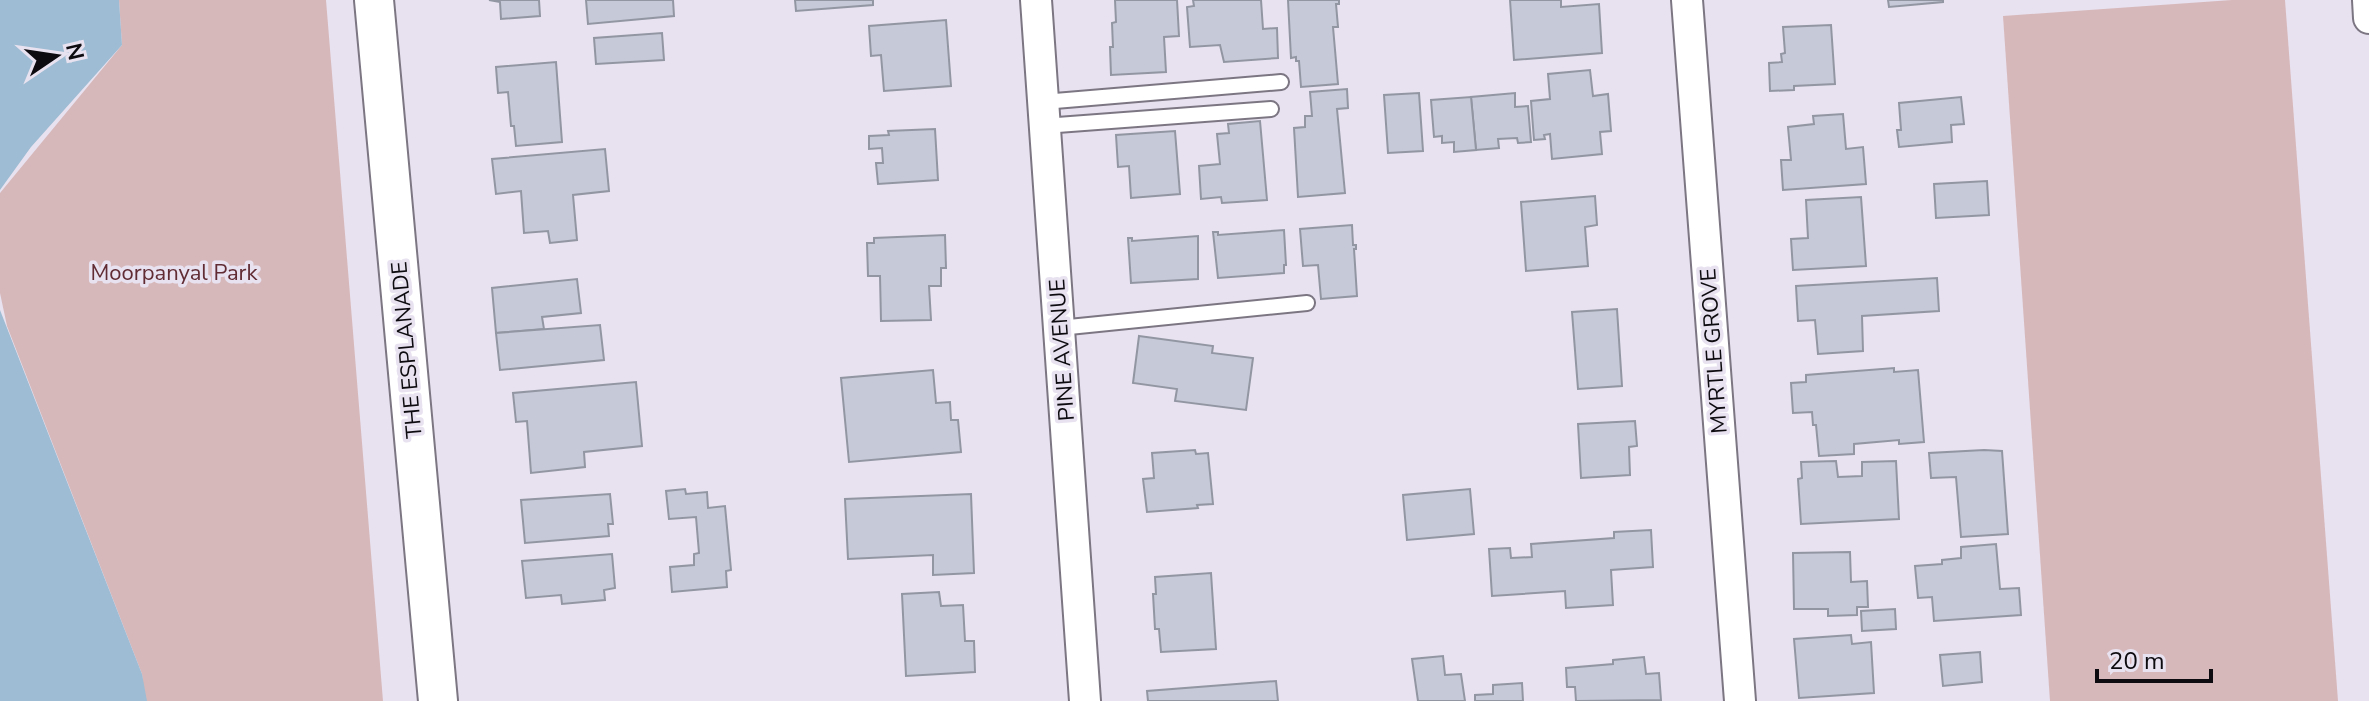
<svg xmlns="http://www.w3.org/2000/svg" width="2369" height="701" viewBox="0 0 2369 701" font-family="'Nunito Sans',sans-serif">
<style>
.green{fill:#d7b8ba}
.water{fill:#9ebcd3}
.building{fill:#c6cad8;stroke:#9296a3;stroke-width:2}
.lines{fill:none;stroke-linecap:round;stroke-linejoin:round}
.service-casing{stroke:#7c7683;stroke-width:18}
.minor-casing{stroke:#7c7683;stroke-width:34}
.tertiary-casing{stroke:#7c7683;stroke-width:42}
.service{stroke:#fff;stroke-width:14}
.minor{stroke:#fff;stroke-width:30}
.tertiary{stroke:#fff;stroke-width:38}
.labels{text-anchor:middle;stroke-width:7;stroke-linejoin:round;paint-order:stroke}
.park-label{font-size:22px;fill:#612c34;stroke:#e8e2f0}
.street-label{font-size:22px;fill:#0d0b0f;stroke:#e8e2f0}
</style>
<rect width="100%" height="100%" fill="#e8e2f0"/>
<g class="green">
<path d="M119 0H326L383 701H145L142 674 7 326 0 293V193L122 45Z"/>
<path d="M2232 0H2285L2338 701H2050L2003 16Z"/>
</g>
<g class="water">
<path d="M0 0H119L122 45 31 147 0 190Z"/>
<path d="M0 310 142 674 147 701H0Z"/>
</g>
<g class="building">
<path d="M489 0H539L540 16 501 19 500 2Z"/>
<path d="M586 0H673L674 16 588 24Z"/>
<path d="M795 0H873V5L796 11Z"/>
<path d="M1115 0H1177L1179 36 1164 37 1166 72 1111 75 1110 47H1113L1112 23 1116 22Z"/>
<path d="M1193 0H1261L1263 29 1277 28 1278 58 1224 62 1220 45 1190 47 1187 7 1194 6Z"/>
<path d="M1288 0H1339V4H1336L1338 27H1333L1338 84 1301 87 1299 61H1296V57L1291 58Z"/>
<path d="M1510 0H1561V7L1599 4 1602 53 1514 60Z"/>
<path d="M1888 0H1943V2L1889 7Z"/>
<path d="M946 20 951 86 884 91 881 55 871 56 869 26Z"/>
<path d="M1831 25 1835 84 1794 86V90L1770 91 1769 63 1782 62 1781 54 1785 53 1783 27Z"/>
<path d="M662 33 664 60 596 64 594 38Z"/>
<path d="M556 62 562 142 516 146 514 126H511L508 92 498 93 496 67Z"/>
<path d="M1590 70 1593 96 1608 94 1611 131 1600 132 1602 154 1552 159 1550 134 1544 135 1545 139 1534 140 1531 101 1550 99 1548 74Z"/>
<path d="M1347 89 1348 108 1337 109 1345 193 1298 197 1294 128 1305 127V116H1312L1310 92Z"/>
<path d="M1419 93 1423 151 1388 153 1384 95Z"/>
<path d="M1515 93V107L1528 106 1531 142 1518 143 1517 138 1498 139 1499 148 1476 150 1471 97Z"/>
<path d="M1471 97 1476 150 1454 152V142L1442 143V136L1434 137 1431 100Z"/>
<path d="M1961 97 1964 124 1951 125 1952 142 1899 147 1897 130H1901L1899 103Z"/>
<path d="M1843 114 1846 149 1863 147 1866 184 1783 190 1781 160H1791L1788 127 1814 124 1813 116Z"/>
<path d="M1260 121 1267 200 1222 203 1221 197 1201 199 1199 166 1220 164 1217 134 1229 133 1228 124Z"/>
<path d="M935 129 938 180 878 184 876 163H883L882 148 869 149V136L889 135 888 131Z"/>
<path d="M1175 131 1180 194 1131 198 1129 166 1118 167 1116 135Z"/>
<path d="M605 149 609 191 573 195 577 240 550 243 548 231 524 233 521 191 496 194 492 159Z"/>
<path d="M1987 181 1989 215 1936 218 1934 184Z"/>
<path d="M1595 196 1597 225 1585 227 1588 266 1526 271 1521 202Z"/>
<path d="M1861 197 1866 266 1793 270 1791 239 1808 238 1806 200Z"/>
<path d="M1352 225 1353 245H1356V249H1354L1357 296 1321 299 1318 265 1303 266 1300 229Z"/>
<path d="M1284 230 1286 265H1284V273L1218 278 1213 232H1218V235Z"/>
<path d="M945 235 946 268H941V286H929L931 320 881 321 880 276H868L867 243H874V238Z"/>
<path d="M1198 236V279L1131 283 1128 238H1132V241Z"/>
<path d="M1937 278 1939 311 1862 316 1863 351 1818 354 1815 320 1798 321 1796 286Z"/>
<path d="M577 279 581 313 542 317 544 329 496 333 492 288Z"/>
<path d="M1617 309 1622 386 1578 389 1572 312Z"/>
<path d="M600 325 604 360 500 370 496 333Z"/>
<path d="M1139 336 1213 346 1212 353 1253 358 1246 410 1175 401 1177 389 1133 383Z"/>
<path d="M1894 368V372L1918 370 1924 442 1899 444V440L1854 444V454L1819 456 1816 425H1813L1812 412 1793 413 1791 383 1806 382V375Z"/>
<path d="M933 370 936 403 950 402 951 420H958L961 452 849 462 841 378Z"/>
<path d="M636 382 642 446 584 452 585 467 531 473 527 421 516 422 513 393Z"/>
<path d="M1635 421 1637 446 1629 447 1630 475 1581 478 1578 424Z"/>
<path d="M1195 450 1196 454 1208 453 1213 504 1197 505 1198 508 1147 512 1143 479 1154 478 1152 453Z"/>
<path d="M1984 450 2002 451 2008 534 1961 537 1956 477 1931 478 1929 453Z"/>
<path d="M1836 461 1838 477 1862 476V462L1896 461 1899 519 1801 524 1798 479 1802 478 1801 462Z"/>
<path d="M685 489 686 494 707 492 708 508 725 506 731 570 726 571 727 587 672 592 670 567 694 565V554L699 553 696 517 669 519 666 491Z"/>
<path d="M1470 489 1474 534 1407 540 1403 495Z"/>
<path d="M610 494 613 524H608L609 536 525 543 521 500Z"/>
<path d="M971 494 974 573 933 575V555L848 559 845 499Z"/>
<path d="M1651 530 1653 567 1611 570 1613 605 1566 608 1565 591 1492 596 1489 549 1510 548 1511 558 1532 557 1531 544 1614 538V532Z"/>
<path d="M1996 544 2000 589 2019 588 2021 615 1934 621 1932 597 1918 598 1915 566 1942 564V560L1961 558V547Z"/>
<path d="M1850 552 1851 582 1867 581 1868 607H1857V615L1828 616V609H1794L1793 553Z"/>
<path d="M612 554 615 588 604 590 605 600 562 604 561 595 526 598 522 561Z"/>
<path d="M1211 573 1216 649 1161 652 1159 629H1155L1153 594H1156L1155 577Z"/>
<path d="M939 592 941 606 963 605 965 641H974L975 672 906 676 902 594Z"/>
<path d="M1895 609 1896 629 1862 631 1861 611Z"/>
<path d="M1851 635 1852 644 1871 642 1874 693 1799 698 1794 639Z"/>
<path d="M1980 652 1982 682 1943 686 1940 655Z"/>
<path d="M1443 656 1445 675 1461 674 1465 701H1418L1412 659Z"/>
<path d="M1644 657 1646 674 1659 673 1661 700 1576 701 1575 687H1567L1566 668 1613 664V660Z"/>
<path d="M1276 681 1278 701H1148L1147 691Z"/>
<path d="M1522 683 1523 701H1475V695L1493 694V685Z"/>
</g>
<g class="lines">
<g class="service-casing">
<g id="service">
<path d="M1043 102 1281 82"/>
<path d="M1044 126 1271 109"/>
<path d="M1059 328 1307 303"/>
</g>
</g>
<g class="minor-casing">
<g id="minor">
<path d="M1036 0 1085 701"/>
<path d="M1687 0 1740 701"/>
<path d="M2368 0 2369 18"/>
</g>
</g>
<g class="tertiary-casing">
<path id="tertiary" d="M374 0 438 701"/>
</g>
<use href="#service" class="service"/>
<use href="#minor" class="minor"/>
<use href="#tertiary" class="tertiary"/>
</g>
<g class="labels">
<g class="park-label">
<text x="174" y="280">Moorpanyal Park</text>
</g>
<g class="street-label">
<text transform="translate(406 350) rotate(-95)" y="8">THE ESPLANADE</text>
<text transform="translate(1061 350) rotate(-94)" y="8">PINE AVENUE</text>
<text transform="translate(1713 351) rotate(-94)" y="8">MYRTLE GROVE</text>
</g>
</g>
<g transform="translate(56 56) rotate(77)" stroke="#e8e2f0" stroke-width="6" paint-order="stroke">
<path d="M0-6L14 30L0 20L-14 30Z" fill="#0d0b0f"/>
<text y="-12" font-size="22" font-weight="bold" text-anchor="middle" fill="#0d0b0f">N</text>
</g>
<path d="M2097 669v12h114v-12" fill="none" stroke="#0d0b0f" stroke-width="4"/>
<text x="2109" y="669" font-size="24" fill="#0d0b0f" stroke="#e8e2f0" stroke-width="6" paint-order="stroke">20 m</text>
</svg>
